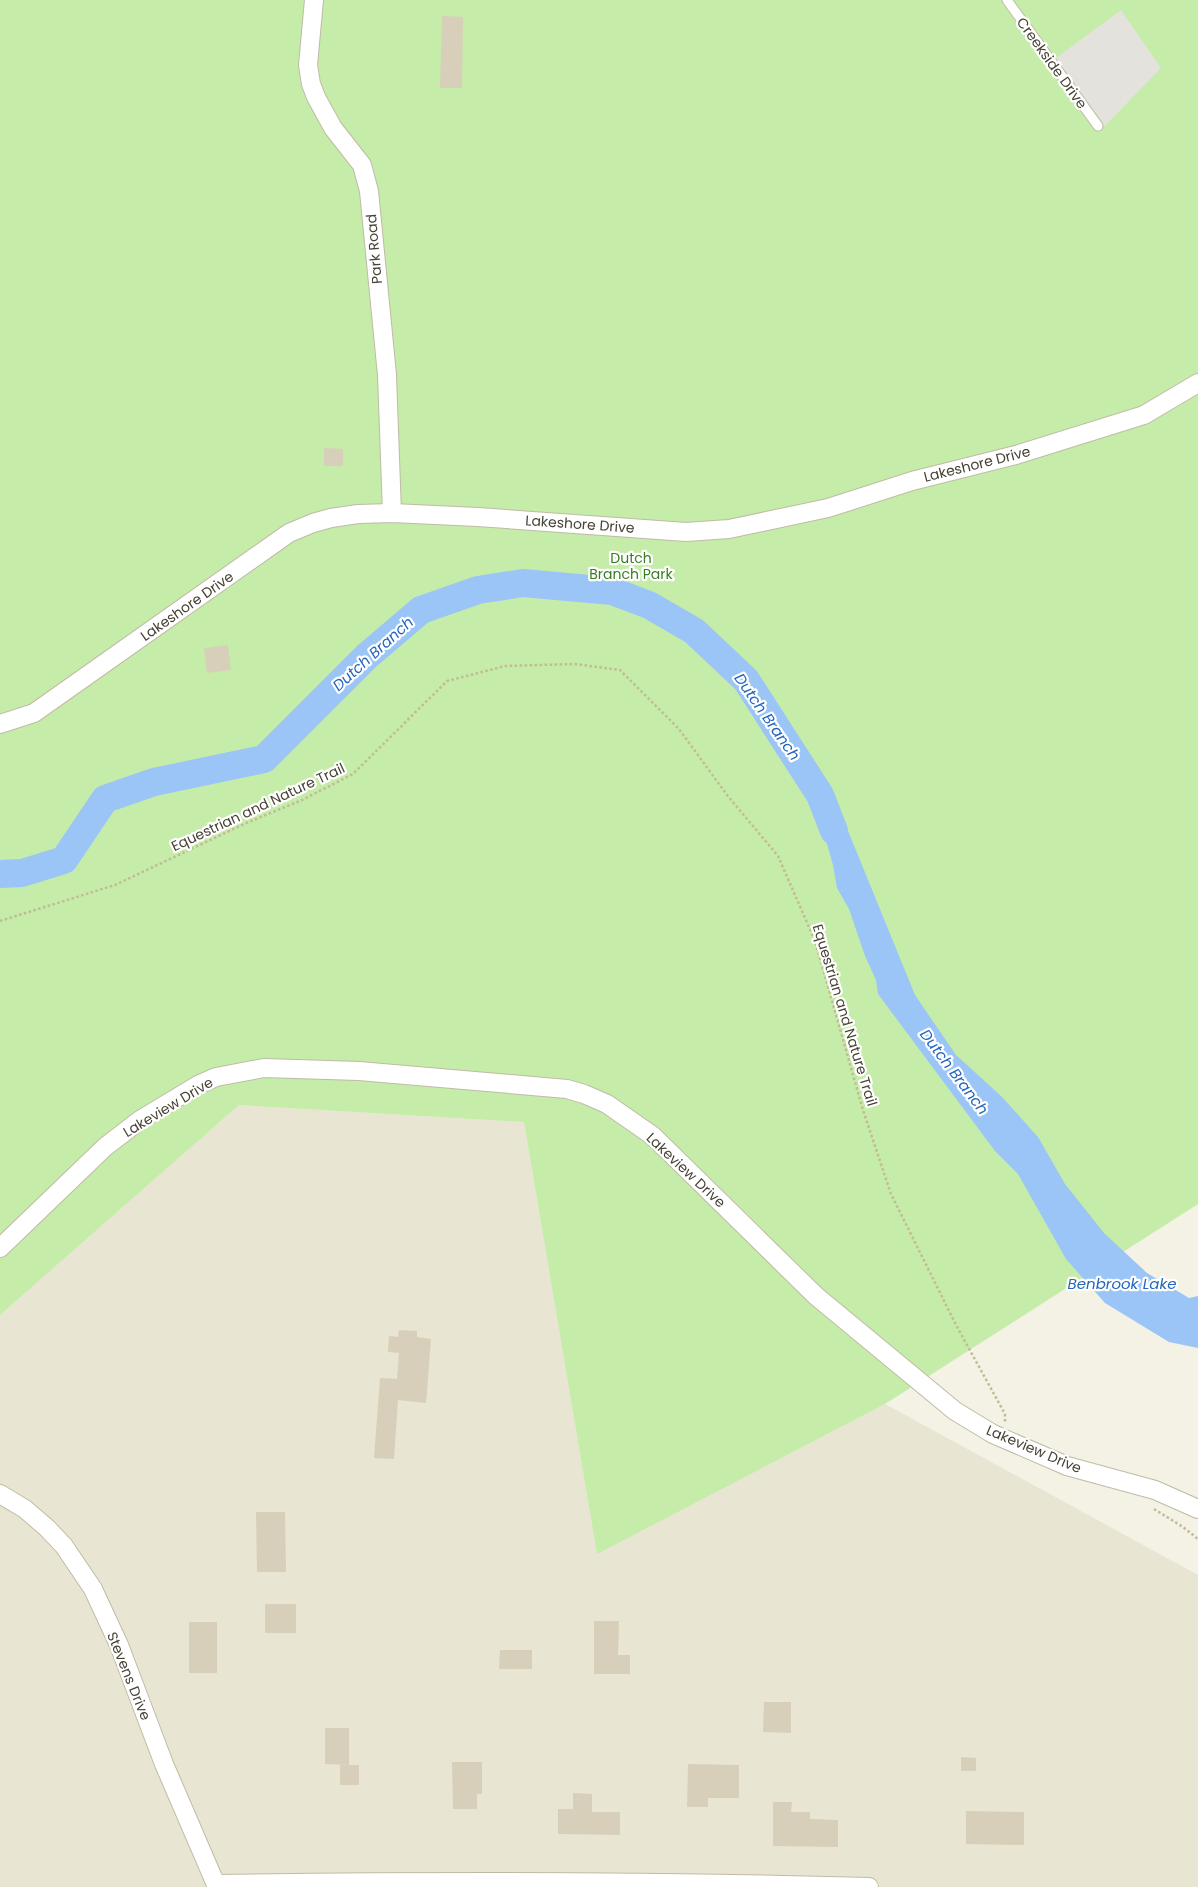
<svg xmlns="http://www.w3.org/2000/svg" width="1198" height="1887" viewBox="0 0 1198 1887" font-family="Poppins,sans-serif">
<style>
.residential{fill:#e8e5d2}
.green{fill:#c5eca9}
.parking{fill:#e4e2dd}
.water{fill:#9bc4f7}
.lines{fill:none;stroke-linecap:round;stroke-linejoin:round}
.river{stroke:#9bc4f7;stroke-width:28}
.building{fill:#d7cfb9}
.service-casing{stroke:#c0bba6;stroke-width:11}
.minor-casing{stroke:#c0bba6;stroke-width:20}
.path{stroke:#c3ba96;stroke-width:2.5;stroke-dasharray:2.5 2.5;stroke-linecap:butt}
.service{stroke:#fff;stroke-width:9}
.minor{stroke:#fff;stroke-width:18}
.labels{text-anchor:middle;stroke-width:4.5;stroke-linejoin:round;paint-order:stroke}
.street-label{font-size:14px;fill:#474234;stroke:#fff}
.park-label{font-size:14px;fill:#387e22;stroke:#fff}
.water-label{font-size:15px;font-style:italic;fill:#2366bc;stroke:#fff}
</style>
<rect width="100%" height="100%" fill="#f4f1e5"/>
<path class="residential" d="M239 1105 524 1122 597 1553 885 1404 1198 1575V1887H0V1315Z"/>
<path class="green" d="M0 0H1198V1204L885 1404 597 1554 524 1122 239 1105 0 1315Z"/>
<path class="parking" d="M1121 10 1161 68 1105 126 1056 58Z"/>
<path class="water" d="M830 793 844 821 915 995 956 1055 1001 1096 1038 1137 1065 1184 1104 1233 1147 1273 1189 1298 1198 1296V1348L1169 1342 1105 1303 1066 1259 1018 1174 995 1151 878 994 876 980 865 956 849 909 837 888 833 865 817 809 820 795Z"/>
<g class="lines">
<path class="river" d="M0 874 22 873 64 860 105 799 154 782 264 759 367 656 421 610 478 590 523 583 612 591 649 605 694 631 746 680 820 795 834 831"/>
</g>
<g class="building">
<path d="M442 16 463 17 462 88H440Z"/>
<path d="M324 448 343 449V466H324Z"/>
<path d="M228 645 231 670 207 673 204 648Z"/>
<path d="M399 1330 417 1331V1337L431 1339 426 1403 398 1400 394 1459 374 1458 380 1378 397 1379 399 1353 388 1352 389 1336 398 1337Z"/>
<path d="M256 1512H285L286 1572H257Z"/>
<rect x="265" y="1604" width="31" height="29"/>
<path d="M594 1621H619L618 1655H630V1674H594Z"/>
<rect x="189" y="1622" width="28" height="51"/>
<path d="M500 1650H532V1669H499Z"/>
<path d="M764 1702H791V1733L763 1732Z"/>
<path d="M325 1728H349V1765L325 1764Z"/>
<path d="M961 1757 976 1758V1771H961Z"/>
<path d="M452 1762H482V1794H477V1809H453Z"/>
<path d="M688 1764 739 1765V1798H708V1807H687Z"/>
<rect x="340" y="1765" width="19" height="20"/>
<path d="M573 1793 592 1794V1812H620V1835L558 1834V1809H573Z"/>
<path d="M773 1802H792L791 1812H810V1819L838 1820V1847L773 1846Z"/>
<path d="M966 1811 1024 1812V1845L966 1844Z"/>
</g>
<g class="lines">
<g class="service-casing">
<path id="service" d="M1007 0 1098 126"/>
</g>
<g class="minor-casing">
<g id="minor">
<path d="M314 0 308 65 311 84 316 97 333 128 362 165 369 191 387 375 392 513"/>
<path d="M0 724 34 713 289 533 313 523 331 518 358 514 392 513 478 517 686 532 729 529 828 508 912 481 1016 455 1144 415 1198 383"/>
<path d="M0 1248 105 1147 140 1120 198 1085 216 1077 264 1068 359 1071 567 1089 584 1094 607 1104 653 1136 816 1296 955 1411 993 1434 1067 1466 1155 1490 1198 1509"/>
<path d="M0 1494 25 1509 47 1528 64 1546 93 1589 119 1645 164 1764 217 1887"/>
<path d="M217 1884C434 1881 652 1881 869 1887"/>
</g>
</g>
<g class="path">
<path d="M0 921 115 885 244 824 302 800 353 774 447 681 505 666 575 664 620 670 679 729 727 795 778 856 815 941 863 1110 891 1194 956 1325 1005 1414V1422"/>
<path d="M1154 1509 1183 1527 1198 1539"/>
</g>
<use href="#service" class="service"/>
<use href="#minor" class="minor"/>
</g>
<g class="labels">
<g class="street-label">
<text transform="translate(1052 63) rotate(54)" y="5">Creekside Drive</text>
<text transform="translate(374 249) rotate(-95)" y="5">Park Road</text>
<text transform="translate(977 464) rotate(-14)" y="5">Lakeshore Drive</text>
<text transform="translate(580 524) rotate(4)" y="5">Lakeshore Drive</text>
<text transform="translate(187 606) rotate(-35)" y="5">Lakeshore Drive</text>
<text transform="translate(258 807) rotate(-25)" y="5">Equestrian and Nature Trail</text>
<text transform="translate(845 1015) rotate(73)" y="5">Equestrian and Nature Trail</text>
<text transform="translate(168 1107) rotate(-31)" y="5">Lakeview Drive</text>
<text transform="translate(686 1170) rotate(43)" y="5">Lakeview Drive</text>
<text transform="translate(1034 1449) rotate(23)" y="5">Lakeview Drive</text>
<text transform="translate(129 1676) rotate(68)" y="5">Stevens Drive</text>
</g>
<g class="park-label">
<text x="631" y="563">Dutch<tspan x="631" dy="16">Branch Park</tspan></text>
</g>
<g class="water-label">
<text transform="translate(373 654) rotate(-42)" y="5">Dutch Branch</text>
<text transform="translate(767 717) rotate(55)" y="5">Dutch Branch</text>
<text transform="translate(954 1072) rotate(53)" y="5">Dutch Branch</text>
<text x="1122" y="1289">Benbrook Lake</text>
</g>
</g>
</svg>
